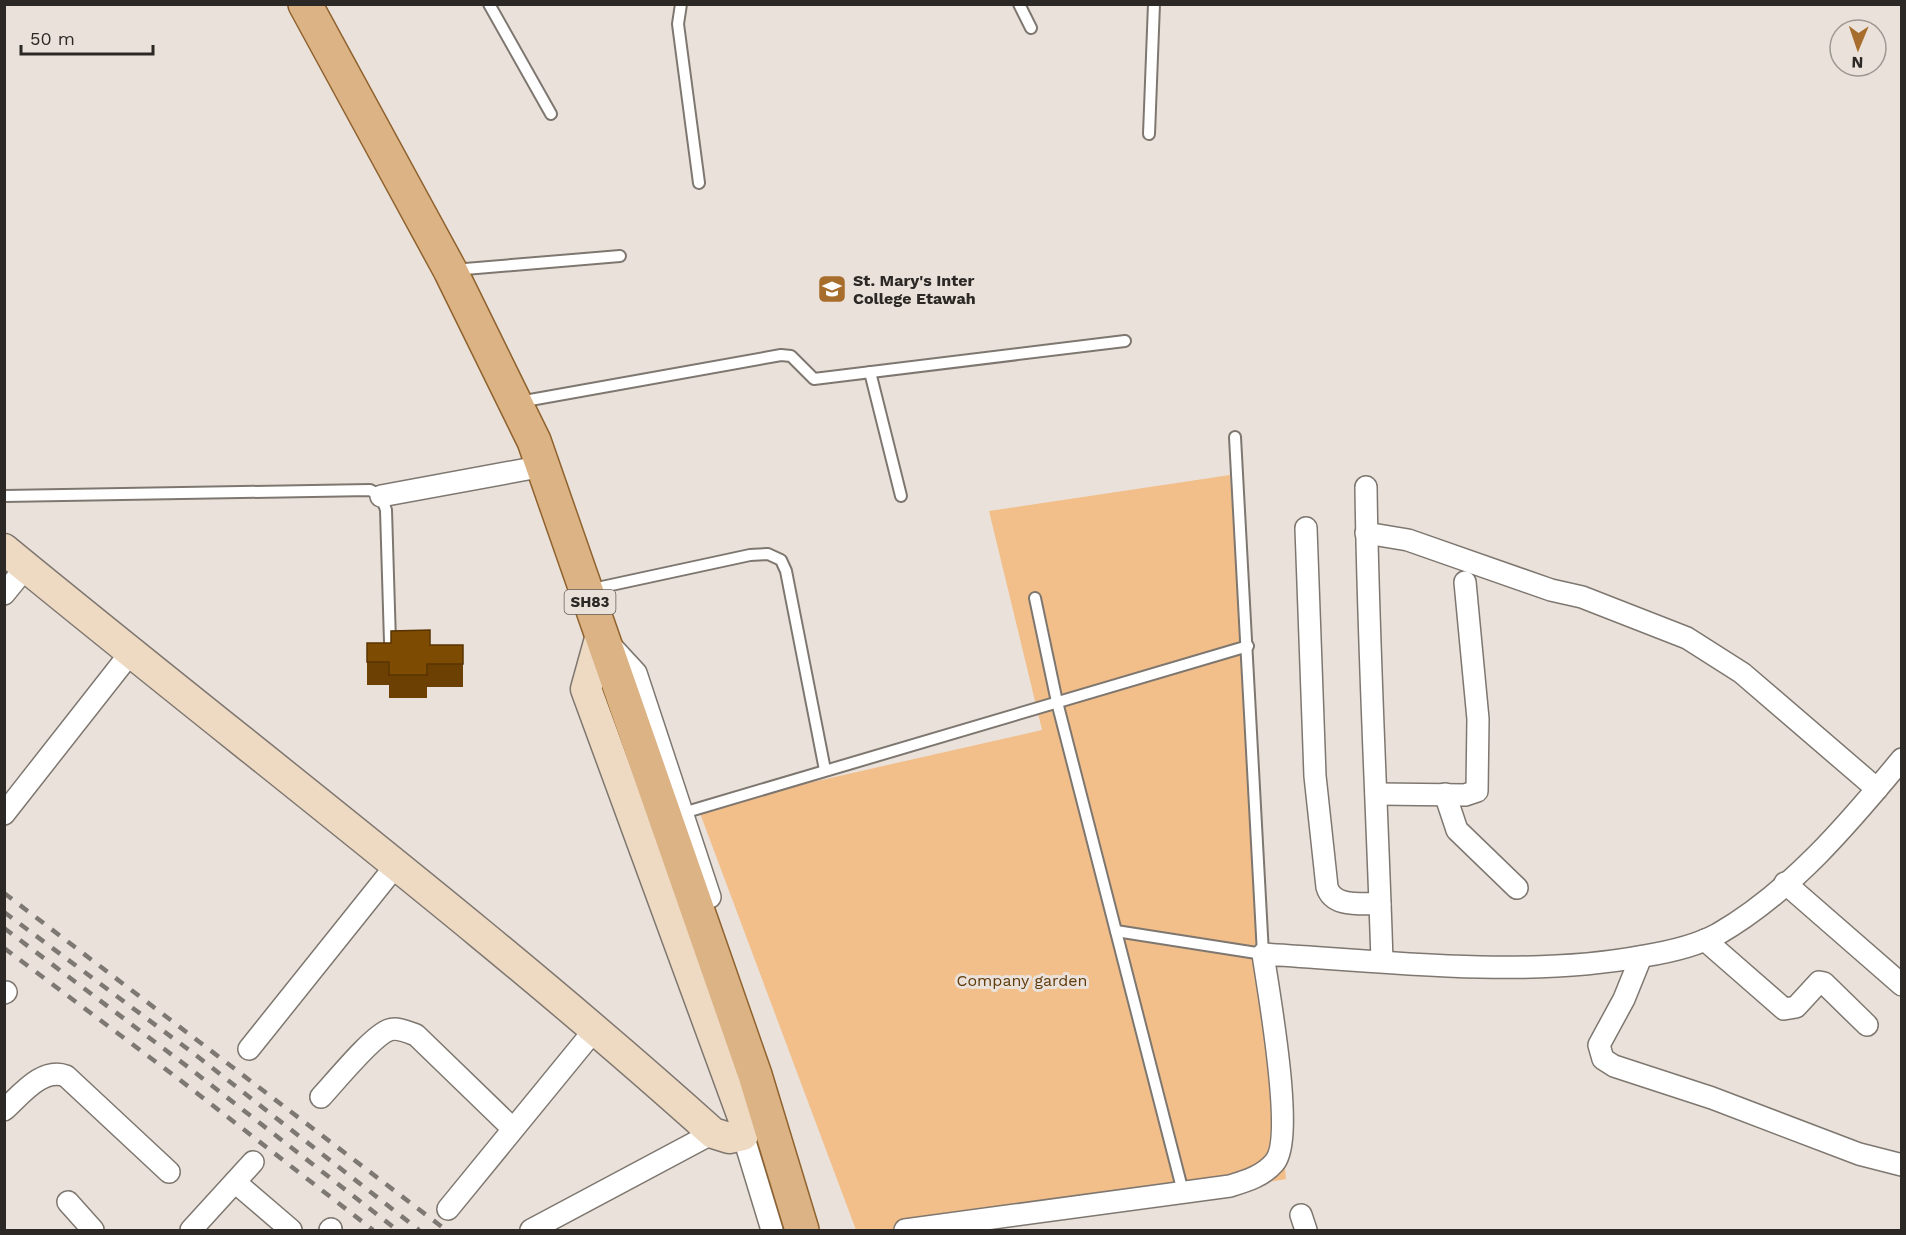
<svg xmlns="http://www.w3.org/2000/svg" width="1906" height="1235" viewBox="0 0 1906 1235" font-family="'Work Sans',sans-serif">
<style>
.green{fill:#f2be8a}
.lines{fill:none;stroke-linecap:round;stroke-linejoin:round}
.lane-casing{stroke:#7e7770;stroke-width:14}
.street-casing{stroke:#7e7770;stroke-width:24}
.secondary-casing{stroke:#7e7770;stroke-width:33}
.primary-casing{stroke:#8f622e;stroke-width:36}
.lane{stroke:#fff;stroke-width:10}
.street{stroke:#fff;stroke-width:21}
.secondary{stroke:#eed9c2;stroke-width:30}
.primary{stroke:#dcb385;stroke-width:33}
.rail{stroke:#7e7873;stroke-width:4.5;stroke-dasharray:10 10;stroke-linecap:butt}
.wall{fill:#6c4003}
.building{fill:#7e4b03;stroke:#583402;stroke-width:1.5}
.labels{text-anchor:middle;stroke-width:6;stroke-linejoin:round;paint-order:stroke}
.shield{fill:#eae2da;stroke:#64605b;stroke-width:1.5}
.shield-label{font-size:15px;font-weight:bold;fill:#2b2825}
.poi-label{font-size:16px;font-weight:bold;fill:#2b2825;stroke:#eae2da;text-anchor:start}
.park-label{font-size:16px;fill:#603a0b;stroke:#eae2da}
</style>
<rect width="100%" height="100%" fill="#eae2da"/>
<path class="green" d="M1230 475 1242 655 1286 1179 983 1230H856L698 808 1042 730 989 511Z"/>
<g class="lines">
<g class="lane-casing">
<g id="lane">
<path d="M489 4 551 114"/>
<path d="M681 4 678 24 699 183"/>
<path d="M1019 4 1031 28"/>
<path d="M1149 134 1154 4"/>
<path d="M453 270 620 256"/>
<path d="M870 372 901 496"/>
<path d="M519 402 781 355 791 356 814 379 1125 341"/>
<path d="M4 496 370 490 381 496 386 510 390 642"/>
<path d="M588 590 750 555 768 554 781 560 786 571 825 770"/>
<path d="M1035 598 1057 702 1183 1192"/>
<path d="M683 813 1248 646"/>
<path d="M1116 931 1263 954 1235 437"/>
</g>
</g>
<g class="street-casing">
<g id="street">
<path d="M1366 487C1368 645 1377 803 1382 961"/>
<path d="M381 496 544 466"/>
<path d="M1306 528 1315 776 1327 887C1333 908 1362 903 1380 904"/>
<path d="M1366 533 1408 540 1551 590 1582 597 1687 638 1742 673 1877 789"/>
<path d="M4 594 26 567"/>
<path d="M612 647 636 673 710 897"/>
<path d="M1377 794 1465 795 1477 791 1478 719 1465 582"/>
<path d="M1445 794 1457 830 1517 888"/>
<path d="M4 814 132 651"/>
<path d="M1785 883 1902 985"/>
<path d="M1705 940 1784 1009 1796 1007 1819 982 1824 983 1867 1025"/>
<path d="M1641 957 1624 999 1599 1045 1603 1059 1614 1066 1712 1098 1859 1154 1902 1165"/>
<path d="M4 993 6 992"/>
<path d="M249 1049 397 864"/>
<path d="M321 1097C335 1082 372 1036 389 1030 397 1027 408 1032 416 1035L512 1128"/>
<path d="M4 1110C21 1095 42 1067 66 1076L169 1172"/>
<path d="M743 1135 772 1230"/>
<path d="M235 1182 291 1230"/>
<path d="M68 1202 93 1230"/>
<path d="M448 1209 596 1028"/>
<path d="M1301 1215 1306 1230"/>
<path d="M191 1230 253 1162"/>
<path d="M330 1230 331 1229"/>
<path d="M531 1230 713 1133"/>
<path d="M905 1230 1230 1186C1246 1181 1263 1176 1274 1163 1296 1139 1268 990 1263 954 1387 961 1522 979 1644 956 1669 952 1696 946 1718 934 1791 892 1849 823 1902 759"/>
</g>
</g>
<g class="secondary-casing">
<path id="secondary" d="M4 549C241 744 485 928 713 1133L729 1138 743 1135 744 1120 586 689 601 635"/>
</g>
<g class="primary-casing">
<path id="primary" d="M305 4 450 270 534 441 755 1075 802 1230"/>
</g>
<use href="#lane" class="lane"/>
<use href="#street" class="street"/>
<use href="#secondary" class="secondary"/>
<use href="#primary" class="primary"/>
<g class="rail">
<path d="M4 893 446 1230"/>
<path d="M4 912 197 1056 419 1230"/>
<path d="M4 928 188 1067 397 1230"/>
<path d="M4 948 180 1080 373 1230"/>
</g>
</g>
<path class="wall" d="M367 643 430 645H463V687H427V698H389V685H367Z"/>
<path class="building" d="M430 630V645H463V664H427V675H389V662H367V643H391V631Z"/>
<defs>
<g id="school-square" transform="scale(1.5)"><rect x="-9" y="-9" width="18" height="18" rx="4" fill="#a76d2c" stroke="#eae2da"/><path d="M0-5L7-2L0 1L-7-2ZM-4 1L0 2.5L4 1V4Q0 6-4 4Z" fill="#fff"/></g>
</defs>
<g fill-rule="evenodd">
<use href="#school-square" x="832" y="289"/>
</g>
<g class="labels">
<rect class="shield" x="564.5" y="590" width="51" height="24" rx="4.5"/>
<g class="shield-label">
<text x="590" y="607">SH83</text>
</g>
<g class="poi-label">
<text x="853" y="286">St. Mary's Inter<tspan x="853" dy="18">College Etawah</tspan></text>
</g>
<g class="park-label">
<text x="1022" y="986">Company garden</text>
</g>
</g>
<rect width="1906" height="1235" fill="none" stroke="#2b2825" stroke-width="12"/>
<g transform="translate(1858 48) rotate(182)"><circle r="28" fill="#eae2da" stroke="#9e9892" stroke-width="1.5"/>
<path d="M0-4.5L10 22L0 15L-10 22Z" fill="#a76d2c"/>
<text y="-9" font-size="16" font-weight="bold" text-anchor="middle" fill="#2b2825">N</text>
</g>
<path d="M21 45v9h132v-9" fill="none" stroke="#2b2825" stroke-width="3"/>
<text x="30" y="45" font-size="18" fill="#2b2825" stroke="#eae2da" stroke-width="4.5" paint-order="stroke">50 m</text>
</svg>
